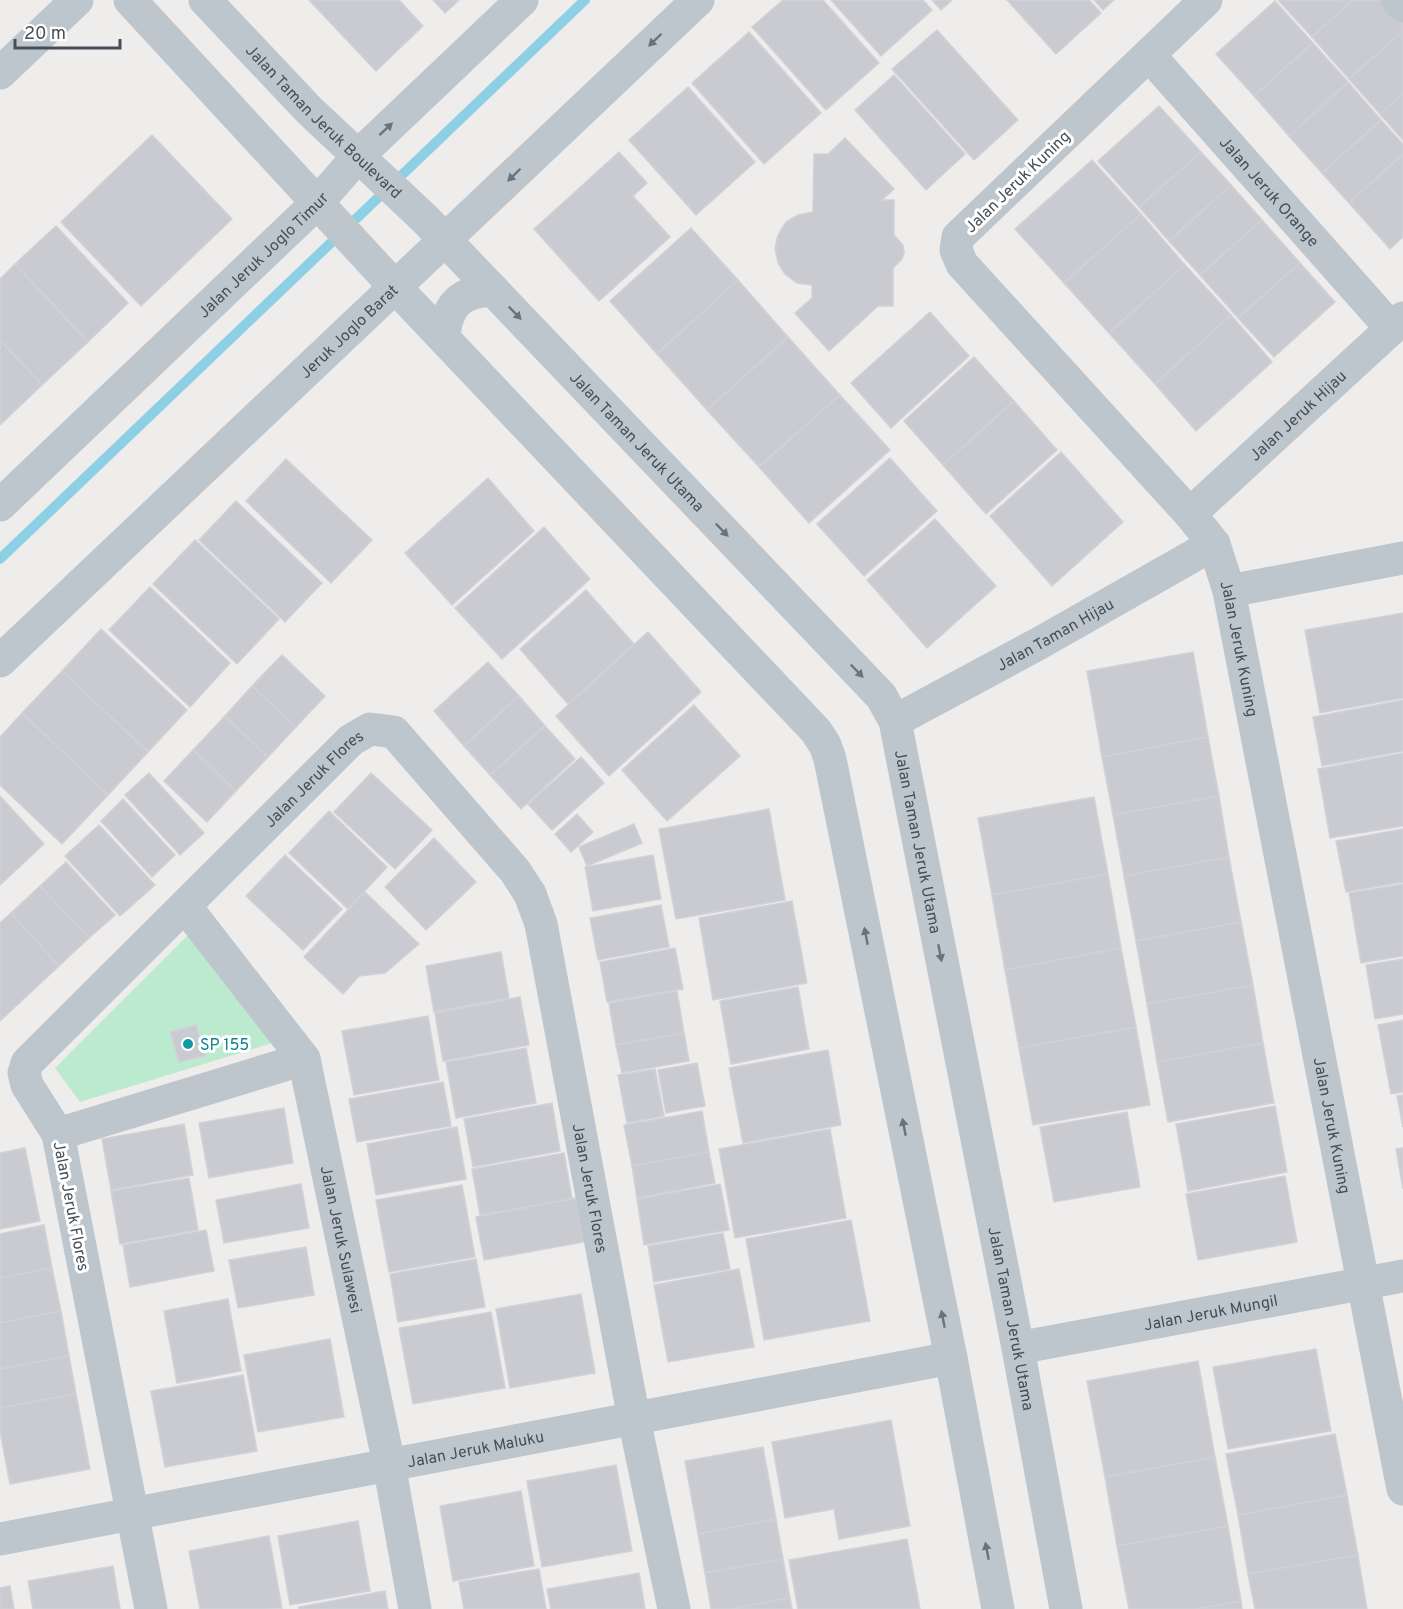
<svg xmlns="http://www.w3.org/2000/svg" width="1403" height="1609" viewBox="0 0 1403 1609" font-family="Overpass,sans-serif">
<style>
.park{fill:#bceacf}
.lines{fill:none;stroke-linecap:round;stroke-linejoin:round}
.stream{stroke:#8dcfe4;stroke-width:10}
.building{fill:#cacbd1;stroke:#d0d2d7;stroke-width:1.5}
.minor{stroke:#bec6cd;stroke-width:33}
.oneway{fill:#6a737b}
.culture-dot{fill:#0f9aa8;stroke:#fff;stroke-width:2}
.labels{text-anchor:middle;stroke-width:6;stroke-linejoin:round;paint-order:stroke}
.street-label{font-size:16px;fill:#464f58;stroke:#fff}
.culture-label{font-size:16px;fill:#0d838f;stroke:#fff;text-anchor:start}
</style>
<rect width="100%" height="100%" fill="#efecec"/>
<path class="park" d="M189 934 282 1040 80 1102 55 1068Z"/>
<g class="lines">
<path class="stream" d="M0 559 585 0"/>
</g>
<g class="building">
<path d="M309 0H399L423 26 376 71Z"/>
<path d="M433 0H459L445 13Z"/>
<path d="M783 0H823L879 63 826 110 752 27Z"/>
<path d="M831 0H923L932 10 881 56Z"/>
<path d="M932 0H952L941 10Z"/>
<path d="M1007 0H1089L1101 13 1056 54Z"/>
<path d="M1094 0H1114L1103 10Z"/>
<path d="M1278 0H1353L1312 37Z"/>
<path d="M1353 0H1386L1403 19V31L1349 79 1312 37Z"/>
<path d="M1275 1 1313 43 1254 96 1216 54Z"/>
<path d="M937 30 1018 120 974 160 892 69Z"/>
<path d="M1403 31V93L1380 114 1349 79Z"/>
<path d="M749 32 821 113 764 164 692 83Z"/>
<path d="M1313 43 1348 82 1289 136 1254 96Z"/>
<path d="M894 75 965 154 926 190 855 110Z"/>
<path d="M1348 82 1381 120 1322 173 1289 136Z"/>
<path d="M688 87 755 162 696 215 629 140Z"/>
<path d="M1403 93V140L1380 114Z"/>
<path d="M1159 106 1201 152 1139 207 1098 161Z"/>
<path d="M1381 120 1403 144V154L1349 203 1322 173Z"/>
<path d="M152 135 232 219 141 306 61 222Z"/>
<path d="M845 138 894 189 882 200H894V235L903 245 904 252 902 259 893 268V306H878L829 351 795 313 812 298V285L797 283 785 274 778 263 775 248 778 235 786 222 798 215 813 212 814 154H828Z"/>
<path d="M619 152 647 183 633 196 670 237 599 301 534 229Z"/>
<path d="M1201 152 1231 185 1169 241 1139 207Z"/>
<path d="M1403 154V237L1390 249 1349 203Z"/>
<path d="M1092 160 1141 214 1064 283 1015 229Z"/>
<path d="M1231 185 1262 220 1200 275 1169 241Z"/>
<path d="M1141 214 1185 265 1109 333 1064 283Z"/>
<path d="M1262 220 1300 263 1238 318 1200 275Z"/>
<path d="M56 226 128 303 88 342 15 264Z"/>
<path d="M691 228 738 280 657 354 610 301Z"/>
<path d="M1300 263 1335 302 1274 357 1238 318Z"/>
<path d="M15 264 88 342 42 385 0 340V279Z"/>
<path d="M1185 265 1231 315 1155 384 1109 333Z"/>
<path d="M738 280 788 337 707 410 657 354Z"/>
<path d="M930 312 969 356 891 428 851 383Z"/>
<path d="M1231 315 1272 362 1196 431 1155 384Z"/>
<path d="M788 337 840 395 759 467 707 410Z"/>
<path d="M0 340 42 385 0 425Z"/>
<path d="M974 357 1014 401 943 465 904 421Z"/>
<path d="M840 395 890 450 809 523 759 467Z"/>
<path d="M1014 401 1057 450 986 514 943 465Z"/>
<path d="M1061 452 1123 522 1052 586 990 516Z"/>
<path d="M890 458 937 511 864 576 817 524Z"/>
<path d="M286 459 372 540 331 583 246 501Z"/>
<path d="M488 478 534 531 452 605 405 553Z"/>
<path d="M236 501 322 583 285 622 199 540Z"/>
<path d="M935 519 996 586 927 648 867 580Z"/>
<path d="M544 527 590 579 502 659 455 608Z"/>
<path d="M195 540 279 619 237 664 153 584Z"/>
<path d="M150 587 230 663 190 707 109 630Z"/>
<path d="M586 590 634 644 568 704 520 649Z"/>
<path d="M1403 613V698L1320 713 1305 630Z"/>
<path d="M101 629 187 710 148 752 62 671Z"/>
<path d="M648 632 701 692 609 776 556 716Z"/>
<path d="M1193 652 1208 737 1102 757 1087 671Z"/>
<path d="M282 655 325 696 296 727 252 686Z"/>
<path d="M488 662 519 696 464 746 434 711Z"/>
<path d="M62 671 148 752 108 795 22 713Z"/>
<path d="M252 686 296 727 268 757 225 716Z"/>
<path d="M519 696 545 726 490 775 464 746Z"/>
<path d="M1403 700V751L1322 766 1313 717Z"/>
<path d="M694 705 740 756 667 821 622 770Z"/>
<path d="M22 713 108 795 62 844 0 785V737Z"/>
<path d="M225 716 268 757 236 791 193 750Z"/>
<path d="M545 726 575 759 521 809 490 775Z"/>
<path d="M1208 737 1219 796 1113 815 1102 757Z"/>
<path d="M193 750 236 791 207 822 164 781Z"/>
<path d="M1403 753V826L1330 838 1318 769Z"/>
<path d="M581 757 604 783 552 830 528 804Z"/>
<path d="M149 773 204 833 180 855 125 795Z"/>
<path d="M371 773 432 830 395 869 334 812Z"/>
<path d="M0 796 44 844 0 885Z"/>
<path d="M1219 796 1229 857 1124 876 1113 815Z"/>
<path d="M1094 797 1108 874 992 895 978 818Z"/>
<path d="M123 799 175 855 152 877 101 821Z"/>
<path d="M769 809 785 900 676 919 659 829Z"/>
<path d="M329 811 387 867 348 909 289 853Z"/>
<path d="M577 814 593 832 571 852 555 834Z"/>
<path d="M634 824 642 843 587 866 579 847Z"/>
<path d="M99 825 155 885 120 916 65 856Z"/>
<path d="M1403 829V882L1346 892 1336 841Z"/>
<path d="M434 838 476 882 426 930 385 887Z"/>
<path d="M285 855 342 909 303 950 246 896Z"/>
<path d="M653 855 661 899 593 911 585 867Z"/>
<path d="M1229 857 1241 922 1136 941 1124 876Z"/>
<path d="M66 862 115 915 89 938 40 886Z"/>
<path d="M1108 874 1121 948 1005 970 992 895Z"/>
<path d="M1403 884V956L1361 963 1349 893Z"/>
<path d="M40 886 89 938 59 966 11 913Z"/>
<path d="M365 892 419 944 385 973 359 976 343 994 304 957Z"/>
<path d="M792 901 807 983 713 1000 699 918Z"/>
<path d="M661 905 669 947 598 960 590 918Z"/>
<path d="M11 913 59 966 0 1021V923Z"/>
<path d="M1241 922 1253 985 1147 1004 1136 941Z"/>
<path d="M675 948 683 989 607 1002 600 962Z"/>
<path d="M1121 948 1136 1027 1019 1048 1005 970Z"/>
<path d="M501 952 509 998 434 1012 426 966Z"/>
<path d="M1403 959V1014L1375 1019 1366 965Z"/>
<path d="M1253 985 1263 1043 1157 1062 1147 1004Z"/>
<path d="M798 987 809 1049 731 1064 720 1001Z"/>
<path d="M677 991 684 1033 616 1045 609 1003Z"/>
<path d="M520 997 529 1045 443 1061 435 1013Z"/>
<path d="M428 1016 439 1080 354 1095 342 1031Z"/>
<path d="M1403 1020V1092L1391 1094 1378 1025Z"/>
<path d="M196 1025 205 1056 179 1062 170 1032Z"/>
<path d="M1136 1027 1150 1105 1033 1125 1019 1048Z"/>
<path d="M684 1033 689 1061 622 1073 616 1045Z"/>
<path d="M1263 1043 1274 1103 1168 1122 1157 1062Z"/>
<path d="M526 1048 536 1103 456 1118 446 1062Z"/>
<path d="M828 1050 841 1125 743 1143 729 1068Z"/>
<path d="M697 1063 705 1106 666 1113 658 1070Z"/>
<path d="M655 1069 664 1116 627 1123 618 1075Z"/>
<path d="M443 1082 451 1126 357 1142 349 1099Z"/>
<path d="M1403 1095V1127L1397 1096Z"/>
<path d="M552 1103 560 1151 473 1167 464 1119Z"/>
<path d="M1275 1106 1287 1172 1188 1191 1176 1124Z"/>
<path d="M284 1108 293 1163 209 1178 199 1123Z"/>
<path d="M702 1111 709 1152 632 1166 624 1125Z"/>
<path d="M1127 1112 1140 1187 1054 1202 1040 1127Z"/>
<path d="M184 1124 193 1175 111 1190 102 1139Z"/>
<path d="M457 1127 466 1179 376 1195 367 1144Z"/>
<path d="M830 1129 846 1218 735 1238 719 1149Z"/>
<path d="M25 1148 40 1221 0 1229V1153Z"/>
<path d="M1403 1148V1189L1396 1149Z"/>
<path d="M709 1152 715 1183 637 1198 632 1166Z"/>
<path d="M564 1153 572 1199 480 1215 472 1169Z"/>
<path d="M1285 1176 1297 1242 1198 1260 1186 1194Z"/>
<path d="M189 1178 198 1230 120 1244 111 1191Z"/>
<path d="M301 1184 309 1228 224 1243 216 1200Z"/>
<path d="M720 1184 729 1230 644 1245 637 1199Z"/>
<path d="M462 1185 475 1257 389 1272 376 1200Z"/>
<path d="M576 1198 584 1242 484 1260 476 1217Z"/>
<path d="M851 1220 870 1321 764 1340 746 1239Z"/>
<path d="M44 1225 52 1268 0 1278V1234Z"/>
<path d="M206 1230 214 1271 130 1287 123 1245Z"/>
<path d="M723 1233 730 1269 654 1282 648 1246Z"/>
<path d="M306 1247 314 1295 238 1308 229 1260Z"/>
<path d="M476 1259 485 1307 398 1322 390 1274Z"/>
<path d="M52 1268 61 1311 0 1323V1278Z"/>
<path d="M739 1269 754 1347 668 1362 654 1285Z"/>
<path d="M581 1294 595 1373 510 1388 496 1309Z"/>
<path d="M228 1299 241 1371 177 1383 164 1311Z"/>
<path d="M61 1311 69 1356 0 1369V1323Z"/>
<path d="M491 1312 505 1388 413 1404 399 1328Z"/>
<path d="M330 1339 344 1417 258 1432 244 1355Z"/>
<path d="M1316 1349 1331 1431 1228 1449 1213 1367Z"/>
<path d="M69 1356 76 1394 0 1408V1369Z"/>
<path d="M1198 1361 1215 1457 1105 1477 1087 1381Z"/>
<path d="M243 1375 257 1451 165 1467 151 1391Z"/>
<path d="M76 1394 90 1469 10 1484 0 1431V1408Z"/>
<path d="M891 1420 910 1526 839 1539 834 1509 785 1518 772 1442Z"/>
<path d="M1335 1434 1347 1495 1238 1515 1226 1454Z"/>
<path d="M763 1447 776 1519 698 1534 685 1461Z"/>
<path d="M1215 1457 1228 1526 1117 1546 1105 1477Z"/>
<path d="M616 1465 632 1551 542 1567 527 1481Z"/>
<path d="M521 1491 534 1566 453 1581 440 1506Z"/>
<path d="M1347 1495 1358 1555 1248 1574 1238 1515Z"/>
<path d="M776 1519 783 1559 705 1573 698 1534Z"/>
<path d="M358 1521 370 1591 290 1605 278 1536Z"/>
<path d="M1228 1526 1241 1601 1198 1609H1129L1117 1546Z"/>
<path d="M269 1536 282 1608 200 1609 189 1551Z"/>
<path d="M907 1539 920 1609H798L789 1560Z"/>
<path d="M1358 1555 1367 1609H1255L1248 1574Z"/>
<path d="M783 1559 790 1598 730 1609H711L705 1573Z"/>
<path d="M113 1566 120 1609H33L28 1581Z"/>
<path d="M539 1569 546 1609H464L459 1582Z"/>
<path d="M639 1573 645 1609H551L547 1589Z"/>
<path d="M10 1586 14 1609H0V1588Z"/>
<path d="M385 1591 388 1609H299V1607Z"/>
<path d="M790 1598 792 1609H730Z"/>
<path d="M1241 1601 1242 1609H1198Z"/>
</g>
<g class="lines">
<g class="minor">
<path d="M130 0 396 288 816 731 825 745 830 759 951 1358 998 1609"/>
<path id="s1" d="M205 0 309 110 425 219 881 696 895 721 1018 1348 1066 1609"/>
<path id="s2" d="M1206 0 958 237 956 250 962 264 1190 514 1214 544 1229 591 1403 1489"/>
<path d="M1398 0 1403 6"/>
<path id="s3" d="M1149 55 1391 328"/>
<path d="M0 73 77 0"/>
<path d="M444 338C446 306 460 291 493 290"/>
<path id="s4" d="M0 505 318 202 359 155 522 0"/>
<path id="s5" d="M1190 514 1403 318"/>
<path d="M1229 591 1403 558"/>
<path id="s6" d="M0 661 698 0"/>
<path id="s7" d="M895 721 1038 644 1214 544"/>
<path id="s8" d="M185 906 304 1059 389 1464 415 1609"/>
<path d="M58 1134 304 1059"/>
<path id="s9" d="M1018 1348 1403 1276"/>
<path id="s10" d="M0 1539 951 1358"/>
<path id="s11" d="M151 1609 58 1134 27 1085 24 1073 27 1063 351 740 370 729 394 732 515 871 530 894 541 924 634 1419 674 1609"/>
</g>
</g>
<defs><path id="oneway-solid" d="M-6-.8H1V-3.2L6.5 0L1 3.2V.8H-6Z" transform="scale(1.5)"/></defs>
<g class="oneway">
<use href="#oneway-solid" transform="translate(655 40) rotate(136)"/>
<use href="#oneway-solid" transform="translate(386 129) rotate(-43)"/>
<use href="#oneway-solid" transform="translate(514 175) rotate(136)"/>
<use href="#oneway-solid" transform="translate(515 313) rotate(46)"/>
<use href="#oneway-solid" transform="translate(722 530) rotate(46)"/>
<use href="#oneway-solid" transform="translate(857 671) rotate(46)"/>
<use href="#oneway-solid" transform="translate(866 936) rotate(-101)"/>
<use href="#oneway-solid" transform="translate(940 953) rotate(79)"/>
<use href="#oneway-solid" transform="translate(904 1127) rotate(-101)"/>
<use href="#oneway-solid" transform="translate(943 1319) rotate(-101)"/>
<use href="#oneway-solid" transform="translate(987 1551) rotate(-101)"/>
</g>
<circle class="culture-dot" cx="188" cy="1044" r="6"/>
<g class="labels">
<g class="street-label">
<text dy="6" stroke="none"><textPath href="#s1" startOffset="170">Jalan Taman Jeruk Boulevard</textPath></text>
<text transform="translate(1017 181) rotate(-44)" y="6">Jalan Jeruk Kuning</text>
<text dy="6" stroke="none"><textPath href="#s3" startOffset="182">Jalan Jeruk Orange</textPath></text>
<text dy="6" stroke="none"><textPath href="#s4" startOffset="363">Jalan Jeruk Joglo Timur</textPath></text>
<text dy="6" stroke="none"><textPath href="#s6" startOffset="480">Jeruk Joglo Barat</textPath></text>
<text dy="6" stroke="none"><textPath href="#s5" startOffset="146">Jalan Jeruk Hijau</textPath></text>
<text dy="6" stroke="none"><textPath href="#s1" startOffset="618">Jalan Taman Jeruk Utama</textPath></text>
<text dy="6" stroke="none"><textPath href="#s7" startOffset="182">Jalan Taman Hijau</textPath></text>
<text dy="6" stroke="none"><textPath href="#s2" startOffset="856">Jalan Jeruk Kuning</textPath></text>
<text dy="6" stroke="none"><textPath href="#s11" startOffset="969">Jalan Jeruk Flores</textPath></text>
<text dy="6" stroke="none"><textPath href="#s1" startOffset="1122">Jalan Taman Jeruk Utama</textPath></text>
<text dy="6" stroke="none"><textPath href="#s2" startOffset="1342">Jalan Jeruk Kuning</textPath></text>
<text dy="6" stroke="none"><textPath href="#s11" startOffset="1581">Jalan Jeruk Flores</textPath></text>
<text transform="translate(72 1206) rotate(79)" y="6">Jalan Jeruk Flores</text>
<text dy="6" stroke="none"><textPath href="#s8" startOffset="378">Jalan Jeruk Sulawesi</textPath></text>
<text dy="6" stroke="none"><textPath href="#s9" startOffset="196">Jalan Jeruk Mungil</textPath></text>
<text dy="6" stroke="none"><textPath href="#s1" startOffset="1608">Jalan Taman Jeruk Utama</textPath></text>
<text dy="6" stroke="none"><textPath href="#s10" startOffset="484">Jalan Jeruk Maluku</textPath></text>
</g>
<g class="culture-label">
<text x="200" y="1050">SP 155</text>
</g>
</g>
<path d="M15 39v9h105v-9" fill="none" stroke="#464f58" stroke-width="3"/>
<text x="24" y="39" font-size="18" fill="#464f58" stroke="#ffffff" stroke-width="4.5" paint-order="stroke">20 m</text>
</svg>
